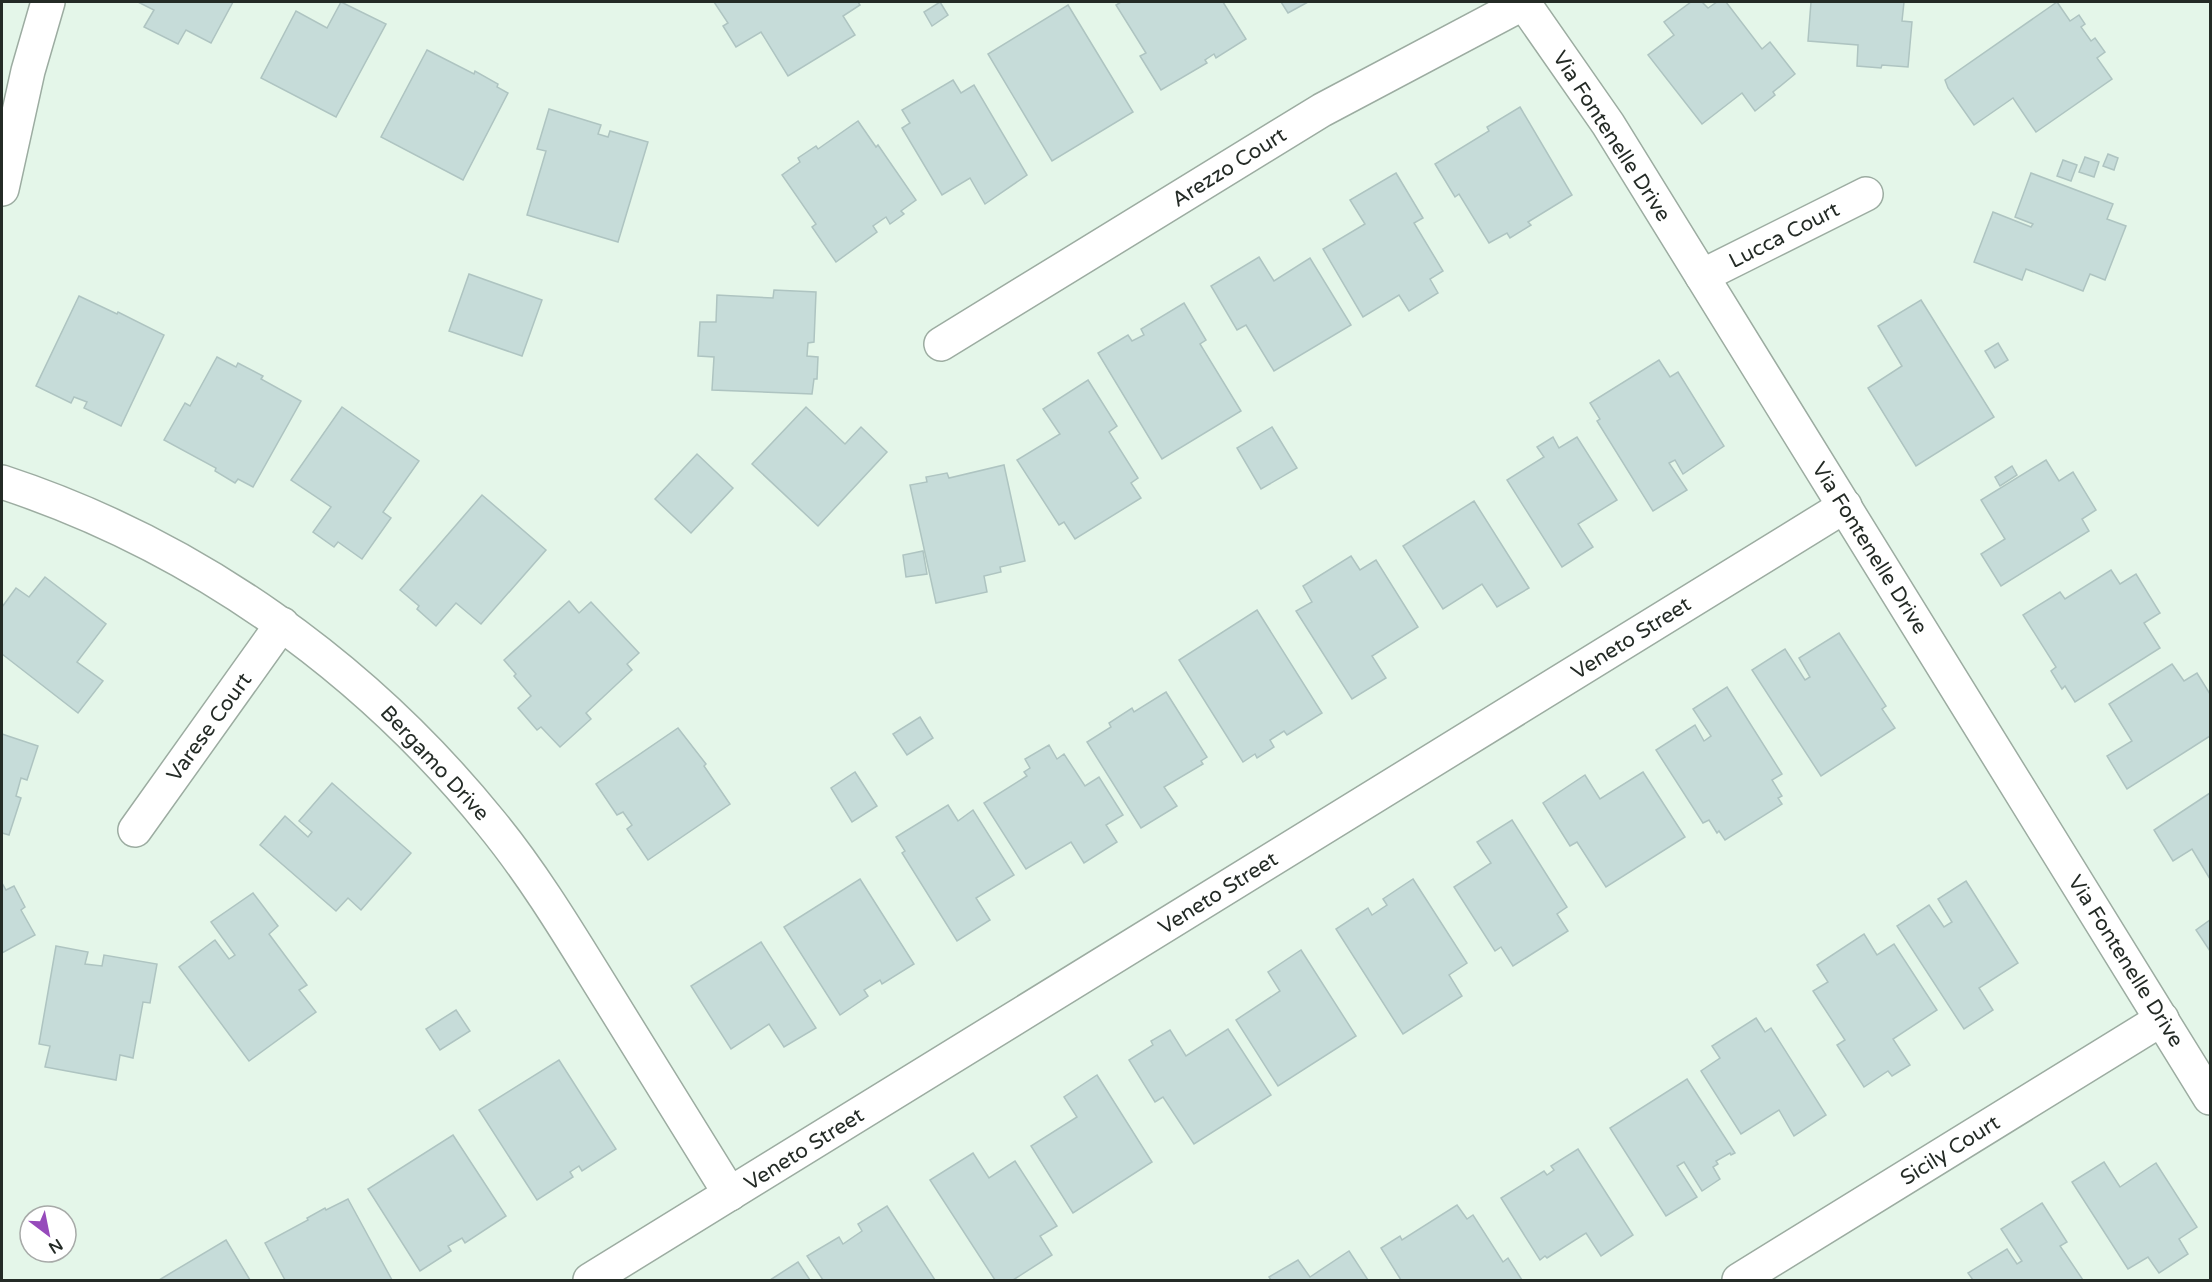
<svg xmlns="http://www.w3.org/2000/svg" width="2212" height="1282" viewBox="0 0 2212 1282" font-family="'Varela Round',sans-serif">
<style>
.building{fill:#c6dcd9;stroke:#aec4c1;stroke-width:1.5}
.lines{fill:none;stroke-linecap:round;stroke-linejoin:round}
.street-casing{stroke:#9caca1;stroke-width:36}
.street{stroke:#fff;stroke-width:33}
.labels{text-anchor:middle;stroke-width:4.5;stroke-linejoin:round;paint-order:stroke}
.street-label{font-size:21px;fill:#242b26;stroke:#fff}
</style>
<rect width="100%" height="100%" fill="#e4f6e9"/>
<g class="building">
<path d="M138 2H233L211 43 186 30 178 44 144 27 154 10Z"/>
<path d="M341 2 386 24 336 117 261 78 296 11 327 28Z"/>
<path d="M714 2H858L860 5 843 16 855 35 788 76 761 32 736 47 723 26 728 23Z"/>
<path d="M940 2 948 15 932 26 924 12Z"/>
<path d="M1121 2H1223L1246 39 1216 58 1214 54 1205 60 1207 63 1161 90 1140 56 1146 53 1116 5Z"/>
<path d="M1281 2H1308L1288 13Z"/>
<path d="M1691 2H1702L1708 8 1717 2H1726L1762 49 1770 42 1795 74 1773 92 1775 95 1755 111 1742 93 1702 124 1648 55 1674 35 1664 22Z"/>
<path d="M1811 2H1904L1902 21 1912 22 1908 67 1882 65 1881 68 1857 66 1858 45 1808 41Z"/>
<path d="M2057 2 2070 21 2079 15 2085 24 2081 27 2091 41 2095 38 2105 52 2097 58 2112 79 2036 132 2013 98 1974 125 1948 88 1945 80Z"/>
<path d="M1068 5 1133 112 1052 161 988 54Z"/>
<path d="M427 50 474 74 475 71 498 84 497 87 508 93 463 180 381 137Z"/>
<path d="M953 80 961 93 974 85 1027 175 985 204 970 178 942 195 902 128 910 123 902 110Z"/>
<path d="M1520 107 1572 195 1528 222 1531 225 1510 238 1507 233 1489 243 1459 194 1455 197 1435 164 1489 131 1487 127Z"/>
<path d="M549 109 601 125 598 134 608 137 610 131 648 142 618 242 527 215 546 151 537 149Z"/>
<path d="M858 121 876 147 878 145 916 200 901 211 904 214 890 224 886 217 873 226 877 232 836 262 812 227 816 224 782 175 800 162 798 158 816 146 818 149Z"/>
<path d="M2108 154 2118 158 2114 170 2103 166Z"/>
<path d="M2085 157 2099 162 2094 177 2079 172Z"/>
<path d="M2063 160 2077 165 2071 181 2057 176Z"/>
<path d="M1396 173 1423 218 1414 223 1443 271 1430 279 1438 293 1409 311 1399 295 1363 317 1323 249 1365 224 1350 200Z"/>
<path d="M2031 173 2113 204 2107 219 2126 226 2105 280 2090 274 2083 291 2026 269 2022 280 1974 262 1993 212 2031 227 2033 224 2015 217Z"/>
<path d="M1259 257 1274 281 1310 258 1351 325 1274 371 1246 325 1237 330 1211 286Z"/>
<path d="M469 274 542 300 522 356 449 331Z"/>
<path d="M774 290 816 292 814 342 808 343 807 356 818 357 817 379H814L812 394 712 390 714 357 698 356 700 322H716L717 295 773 298Z"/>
<path d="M79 296 117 314 118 312 164 335 121 426 84 408 87 402 74 397 71 403 36 386Z"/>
<path d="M1921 300 1994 417 1916 466 1868 388 1902 366 1878 326Z"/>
<path d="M1184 303 1206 340 1200 344 1241 411 1162 459 1098 353 1128 335 1132 341 1144 335 1141 329Z"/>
<path d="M1998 343 2008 360 1995 368 1985 351Z"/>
<path d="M217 357 236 367 238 363 263 376 261 379 301 401 253 487 238 479 235 483 215 471 216 468 164 440 185 403 190 406Z"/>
<path d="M1659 360 1670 377 1678 372 1724 446 1683 474 1675 460 1669 463 1687 490 1653 511 1597 421 1600 419 1590 403Z"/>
<path d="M1088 380 1117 426 1109 432 1138 478 1131 483 1141 498 1075 539 1064 522 1059 525 1017 460 1060 434 1043 409Z"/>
<path d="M342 407 419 461 383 512 391 518 362 559 338 542 334 547 313 532 331 507 291 480Z"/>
<path d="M806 407 845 444 861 427 887 452 818 526 752 464Z"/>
<path d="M1272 427 1297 468 1261 489 1237 448Z"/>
<path d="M1553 437 1559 448 1577 437 1617 500 1578 524 1593 547 1562 567 1507 480 1544 457 1537 447Z"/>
<path d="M697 454 733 488 691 533 655 499Z"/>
<path d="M2046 460 2059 481 2073 472 2096 510 2082 519 2089 531 2001 586 1981 554 2005 539 1981 500Z"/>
<path d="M1004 465 1025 561 1000 567 1001 572 984 576 987 592 936 603 910 485 927 482 926 477 947 473 949 478Z"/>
<path d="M2012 466 2017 475 2000 486 1995 477Z"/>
<path d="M482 495 546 550 481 624 456 603 436 626 417 609 419 606 400 590Z"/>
<path d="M1474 501 1529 588 1497 607 1482 584 1443 609 1403 546Z"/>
<path d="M923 551 927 574 906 577 903 555Z"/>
<path d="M1351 556 1360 570 1376 560 1418 627 1372 656 1386 678 1352 699 1296 611 1312 602 1303 586Z"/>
<path d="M2111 570 2120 584 2136 574 2160 613 2144 623 2160 648 2075 702 2065 686 2062 689 2051 671 2056 667 2023 615 2060 592 2065 599Z"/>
<path d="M45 577 106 624 77 662 103 681 78 713 2 654V607L16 588 29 597Z"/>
<path d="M569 601 579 613 591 602 639 653 627 664 632 670 586 713 591 719 560 747 541 727 537 730 518 708 531 696 514 676 516 674 504 660Z"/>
<path d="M1257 610 1322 713 1287 735 1284 731 1270 740 1274 747 1257 758 1255 754 1243 762 1179 660Z"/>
<path d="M1839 633 1886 706 1882 709 1895 728 1821 776 1752 670 1785 649 1805 680 1810 677 1799 658Z"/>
<path d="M2172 664 2184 681 2197 673 2210 694V736L2127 789 2107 756 2132 741 2109 704Z"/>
<path d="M1727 687 1782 774 1772 780 1782 796 1778 798 1782 804 1725 840 1719 831 1717 833 1709 820 1703 823 1656 750 1695 725 1704 741 1711 736 1693 709Z"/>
<path d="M1166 692 1207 757 1201 761 1203 764 1164 787 1177 806 1141 828 1087 742 1111 727 1109 723 1132 708 1134 712Z"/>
<path d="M920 717 933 738 907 755 893 734Z"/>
<path d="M678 728 706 764 704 766 730 804 648 860 627 829 632 825 623 812 617 815 596 784Z"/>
<path d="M2 734 38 746 27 780 21 778 16 796 21 798 9 835 2 833Z"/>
<path d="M1049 745 1057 759 1064 754 1085 786 1099 777 1123 815 1106 825 1117 842 1084 863 1071 842 1026 869 984 803 1027 776 1024 772 1030 768 1025 759Z"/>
<path d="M855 772 877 806 852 822 831 788Z"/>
<path d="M1643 772 1685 837 1606 887 1577 842 1570 846 1543 803 1585 775 1600 799Z"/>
<path d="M332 783 411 853 361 910 348 898 336 911 260 845 285 816 308 837 312 832 299 821Z"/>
<path d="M2210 793V879L2192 849 2173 861 2154 830Z"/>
<path d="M948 805 958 821 973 810 1014 875 976 898 990 920 957 941 902 853 905 851 896 837Z"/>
<path d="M1512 820 1567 907 1557 914 1568 931 1513 966 1501 947 1495 951 1454 887 1491 863 1477 842Z"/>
<path d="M860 879 914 964 882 984 880 980 864 990 868 996 840 1015 784 927Z"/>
<path d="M1413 879 1467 963 1449 975 1462 996 1403 1034 1336 929 1368 908 1372 915 1387 905 1383 899Z"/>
<path d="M1966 881 2018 963 1979 988 1993 1010 1964 1029 1897 926 1929 905 1944 927 1952 922 1938 899Z"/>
<path d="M2 883 6 890 14 886 25 907 21 910 35 935 2 953Z"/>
<path d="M253 893 278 926 269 934 307 985 299 990 316 1012 249 1061 179 967 215 940 229 959 235 955 211 922Z"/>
<path d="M2210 920V951L2196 930Z"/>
<path d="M1864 934 1877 955 1894 944 1937 1010 1893 1039 1910 1065 1892 1076 1888 1071 1864 1087 1837 1045 1845 1040 1813 991 1828 982 1817 965Z"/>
<path d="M761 942 816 1028 784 1047 769 1024 731 1049 691 986Z"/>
<path d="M56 946 88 952 85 964 102 966 104 955 157 964 150 1003 143 1002 133 1058 120 1055 116 1080 45 1067 50 1046 39 1044Z"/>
<path d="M1301 950 1356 1036 1278 1086 1236 1020 1280 991 1268 972Z"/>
<path d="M456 1010 470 1031 440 1050 426 1029Z"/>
<path d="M1756 1018 1765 1032 1771 1028 1826 1115 1794 1136 1779 1110 1741 1134 1701 1071 1720 1058 1712 1046Z"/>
<path d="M1228 1029 1271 1095 1194 1144 1163 1097 1155 1102 1129 1060 1153 1045 1151 1041 1170 1030 1186 1056Z"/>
<path d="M559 1060 616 1149 582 1171 579 1166 570 1172 573 1177 537 1200 479 1110Z"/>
<path d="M1097 1075 1152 1162 1073 1213 1031 1146 1077 1117 1064 1097Z"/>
<path d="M1687 1079 1735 1153 1731 1155 1730 1153 1716 1161 1718 1164 1713 1167 1720 1179 1702 1191 1684 1162 1677 1166 1697 1197 1666 1216 1610 1128Z"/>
<path d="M453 1135 506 1216 465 1243 462 1238 448 1246 451 1251 420 1271 368 1189Z"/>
<path d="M1578 1149 1633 1235 1601 1256 1586 1233 1547 1258 1545 1256 1540 1260 1501 1198 1544 1171 1547 1175 1554 1170 1551 1166Z"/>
<path d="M973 1153 989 1178 1015 1161 1057 1226 1040 1236 1052 1255 1013 1280H995L930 1180Z"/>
<path d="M2104 1162 2120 1187 2156 1163 2197 1227 2179 1239 2188 1254 2159 1273 2148 1257 2128 1269 2072 1182Z"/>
<path d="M348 1199 392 1280H285L265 1243 308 1220 307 1218 325 1208 326 1210Z"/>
<path d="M2042 1203 2067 1242 2060 1246 2083 1280H1973L1968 1273 2007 1249 2017 1264 2022 1261 2001 1229Z"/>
<path d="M1457 1205 1467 1219 1473 1215 1503 1262 1508 1258 1522 1280H1401L1381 1248 1400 1236 1402 1240Z"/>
<path d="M887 1206 935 1280H823L807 1256 839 1237 843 1244 862 1231 858 1224Z"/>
<path d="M226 1240 250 1280H159Z"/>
<path d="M1349 1251 1368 1280H1271L1269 1277 1298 1260 1310 1277Z"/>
<path d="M798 1262 810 1280H770Z"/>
</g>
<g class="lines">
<g class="street-casing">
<g id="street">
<path d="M1523 2 1608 124 2210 1098"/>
<path d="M2 189 28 71 48 2"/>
<path d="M1702 276 1866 194"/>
<path d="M941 344 1322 110 1524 3"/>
<path d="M2 482C194 545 364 666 491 823 532 873 566 929 600 984 643 1054 687 1124 730 1194"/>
<path d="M135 830 282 624"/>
<path d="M590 1280 1845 506"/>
<path d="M1739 1280 2162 1019"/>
</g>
</g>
<use href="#street" class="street"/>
</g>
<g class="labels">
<g class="street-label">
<text transform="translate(1612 136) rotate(57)" y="7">Via Fontenelle Drive</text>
<text transform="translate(1229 167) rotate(-32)" y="7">Arezzo Court</text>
<text transform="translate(1784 235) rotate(-27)" y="7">Lucca Court</text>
<text transform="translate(1870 548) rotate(58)" y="7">Via Fontenelle Drive</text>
<text transform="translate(1631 638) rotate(-32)" y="7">Veneto Street</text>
<text transform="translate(209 727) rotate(-54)" y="7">Varese Court</text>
<text transform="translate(435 763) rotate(47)" y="7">Bergamo Drive</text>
<text transform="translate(1218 893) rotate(-32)" y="7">Veneto Street</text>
<text transform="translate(2126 961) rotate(58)" y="7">Via Fontenelle Drive</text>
<text transform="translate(804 1149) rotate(-32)" y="7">Veneto Street</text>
<text transform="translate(1950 1150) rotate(-32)" y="7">Sicily Court</text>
</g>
</g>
<rect width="2212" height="1282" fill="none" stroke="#242b26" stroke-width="6"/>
<g transform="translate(48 1234) rotate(148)"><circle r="28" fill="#ffffff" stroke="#a7aaa8" stroke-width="1.5"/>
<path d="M0-4.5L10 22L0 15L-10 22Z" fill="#964abb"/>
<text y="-9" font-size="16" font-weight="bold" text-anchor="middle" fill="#242b26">N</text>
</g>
</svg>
